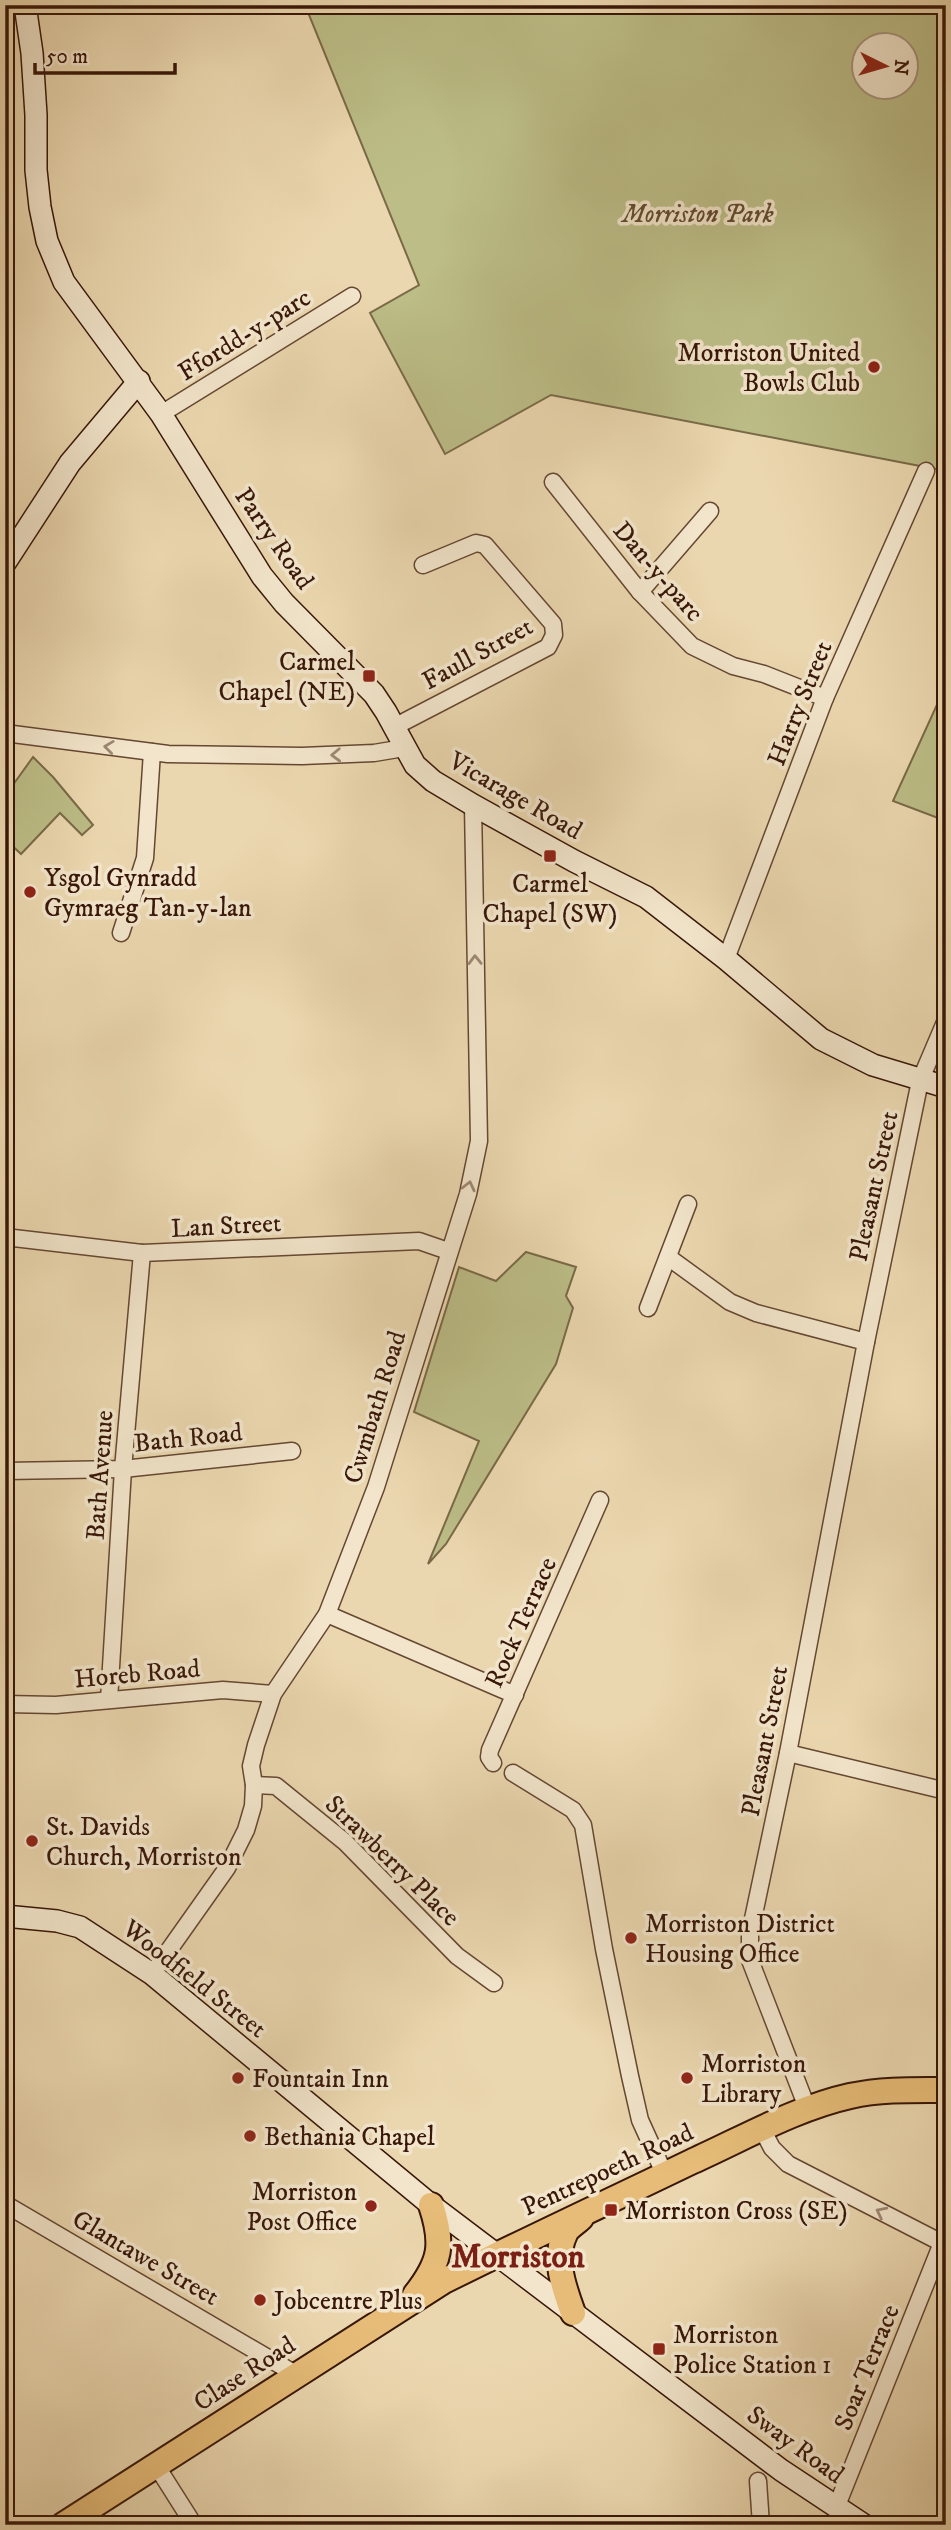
<svg xmlns="http://www.w3.org/2000/svg" width="951" height="2530" viewBox="0 0 951 2530" font-family="'IM FELL DW Pica',serif">
<style>
.green{fill:#bcbd87;stroke:#7a6a48;stroke-width:2;fill-rule:evenodd}
.lines{fill:none;stroke-linecap:round;stroke-linejoin:round}
.street-casing{stroke:#654732;stroke-width:19}
.secondary-casing{stroke:#381709;stroke-width:24}
.primary-casing{stroke:#381709;stroke-width:28}
.street{stroke:#f2e5cb;stroke-width:16}
.secondary{stroke:#f2e5cb;stroke-width:21}
.primary{stroke:#e6bc78;stroke-width:24}
.oneway{stroke:#9e8874}
.poi-dot{fill:#8f2418;stroke:#f2e5cb;stroke-width:2.5}
.labels{text-anchor:middle;stroke-width:7;stroke-linejoin:round;paint-order:stroke}
.park-label{font-size:26px;font-style:italic;fill:#60492f;stroke:#f2e5cb}
.street-label{font-size:26px;fill:#381709;stroke:#f2e5cb}
.poi-label{font-size:26px;fill:#381709;stroke:#f2e5cb;text-anchor:start}
.district-label{font-size:33px;font-weight:bold;fill:#7a1f14;stroke:#f2e5cb}
</style>
<rect width="100%" height="100%" fill="#ebd7af"/>
<filter id="stains"><feTurbulence type="fractalNoise" baseFrequency=".00286" numOctaves="4"/><feColorMatrix values="0 0 0 0 .2 0 0 0 0 .09 0 0 0 0 .02 0 0 0 .5 -.17"/></filter>
<radialGradient id="worn" r=".72"><stop offset=".6" stop-color="#630" stop-opacity="0"/><stop offset="1" stop-color="#630" stop-opacity=".3"/></radialGradient>
<g class="green">
<path d="M315 5H946V471L551 395 445 454 370 313 419 285 307 10ZM864 46H906V88H864Z"/>
<path d="M946 685V821L893 801Z"/>
<path d="M33 757 53 777 93 825 82 835 60 813 21 854 5 839V796Z"/>
<path d="M526 1252 576 1267 566 1296 573 1308 556 1364 446 1544 428 1564 479 1441 414 1412 459 1267 496 1281Z"/>
</g>
<g class="lines">
<g class="street-casing">
<g id="street">
<path d="M161 414 352 296"/>
<path d="M553 482 640 592 692 646 733 666 764 674 825 698"/>
<path d="M640 592 710 511"/>
<path d="M394 727 548 647 554 635 553 624 485 545 476 543 423 565"/>
<path d="M5 733 168 754 302 756 374 753 404 748"/>
<path d="M121 933 145 858 152 752"/>
<path d="M726 959 825 698 926 471"/>
<path d="M5 1237 142 1253 419 1241 448 1251"/>
<path d="M668 1257 730 1302 756 1313 866 1342"/>
<path d="M648 1308 688 1204"/>
<path d="M5 1471 123 1469 292 1451"/>
<path d="M327 1614 515 1695"/>
<path d="M109 1700 123 1469 142 1253"/>
<path d="M5 1704 56 1705 223 1690 273 1694"/>
<path d="M788 1753 946 1791"/>
<path d="M493 1763 489 1757 490 1750 600 1500"/>
<path d="M513 1773 573 1810 583 1825 604 1949 630 2076 640 2120 665 2175"/>
<path d="M254 1785 276 1786 345 1842 457 1956 494 1983"/>
<path d="M152 1974 227 1868 246 1830 253 1806 254 1785 251 1766 256 1745 273 1694 327 1614 376 1487 468 1194 479 1141 473 805"/>
<path d="M808 2110 750 1960V1933L788 1753 866 1342 920 1081 946 1020"/>
<path d="M762 2129 772 2148 788 2164 942 2243 836 2508"/>
<path d="M5 2204 297 2375"/>
<path d="M156 2465 194 2525"/>
<path d="M758 2481 761 2525"/>
</g>
</g>
<g class="secondary-casing">
<g id="secondary">
<path d="M25 5 32 53 36 115V170L40 207 47 241 64 282 161 414 262 576 284 603 374 694 386 712 415 765 433 781 473 805 574 861 646 897 726 959 821 1039 873 1065 946 1087"/>
<path d="M5 563 70 463 139 381"/>
<path d="M5 1916 57 1921 80 1927 152 1974 431 2205 781 2470 864 2525"/>
</g>
</g>
<g class="primary-casing">
<g id="primary">
<path d="M415 2295C441 2262 444 2244 431 2205"/>
<path d="M573 2313C564 2288 553 2259 565 2234 567 2228 576 2223 581 2218"/>
<path d="M63 2525 444 2281C526 2240 610 2201 693 2161 744 2138 796 2108 850 2096 882 2089 914 2090 946 2090"/>
</g>
</g>
<use href="#street" class="street"/>
<use href="#secondary" class="secondary"/>
<use href="#primary" class="primary"/>
</g>
<defs><path id="oneway-chevron" d="M-2-3.5L2.5 0L-2 3.5" fill="none" stroke-width="1.6" stroke-linecap="round" stroke-linejoin="round" transform="scale(1.75)"/></defs>
<g class="oneway">
<use href="#oneway-chevron" transform="translate(109 747) rotate(-173)"/>
<use href="#oneway-chevron" transform="translate(336 755) rotate(178)"/>
<use href="#oneway-chevron" transform="translate(475 960) rotate(-91)"/>
<use href="#oneway-chevron" transform="translate(469 1186) rotate(-77)"/>
<use href="#oneway-chevron" transform="translate(881 2212) rotate(-153)"/>
</g>
<g class="poi-dot">
<circle cx="874" cy="367" r="7"/>
<rect x="362" y="669" width="14" height="14" rx="3.5"/>
<rect x="543" y="849" width="14" height="14" rx="3.5"/>
<circle cx="30" cy="892" r="7"/>
<circle cx="32" cy="1841" r="7"/>
<circle cx="631" cy="1938" r="7"/>
<circle cx="238" cy="2078" r="7"/>
<circle cx="687" cy="2078" r="7"/>
<circle cx="250" cy="2136" r="7"/>
<circle cx="371" cy="2206" r="7"/>
<rect x="604" y="2203" width="14" height="14" rx="3.5"/>
<circle cx="260" cy="2300" r="7"/>
<rect x="652" y="2342" width="14" height="14" rx="3.5"/>
</g>
<g class="labels">
<g class="park-label">
<text x="698" y="222">Morriston Park</text>
</g>
<g class="street-label">
<text transform="translate(244 334) rotate(-32)" y="9">Ffordd-y-parc</text>
<text transform="translate(275 538) rotate(55)" y="9">Parry Road</text>
<text transform="translate(659 571) rotate(49)" y="9">Dan-y-parc</text>
<text transform="translate(477 653) rotate(-29)" y="9">Faull Street</text>
<text transform="translate(799 703) rotate(-68)" y="9">Harry Street</text>
<text transform="translate(516 795) rotate(30)" y="9">Vicarage Road</text>
<text transform="translate(873 1186) rotate(-78)" y="9">Pleasant Street</text>
<text transform="translate(226 1225) rotate(-3)" y="9">Lan Street</text>
<text transform="translate(374 1407) rotate(-73)" y="9">Cwmbath Road</text>
<text transform="translate(188 1437) rotate(-6)" y="9">Bath Road</text>
<text transform="translate(99 1475) rotate(-86)" y="9">Bath Avenue</text>
<text transform="translate(520 1622) rotate(-66)" y="9">Rock Terrace</text>
<text transform="translate(137 1673) rotate(-5)" y="9">Horeb Road</text>
<text transform="translate(764 1741) rotate(-79)" y="9">Pleasant Street</text>
<text transform="translate(393 1860) rotate(44)" y="9">Strawberry Place</text>
<text transform="translate(195 1978) rotate(38)" y="9">Woodfield Street</text>
<text transform="translate(607 2169) rotate(-25)" y="9">Pentrepoeth Road</text>
<text transform="translate(146 2257) rotate(30)" y="9">Glantawe Street</text>
<text transform="translate(866 2367) rotate(-68)" y="9">Soar Terrace</text>
<text transform="translate(244 2373) rotate(-33)" y="9">Clase Road</text>
<text transform="translate(796 2444) rotate(36)" y="9">Sway Road</text>
</g>
<g class="poi-label">
<text x="860" y="361" text-anchor="end">Morriston United<tspan x="860" dy="30">Bowls Club</tspan></text>
<text x="355" y="670" text-anchor="end">Carmel<tspan x="355" dy="30">Chapel (NE)</tspan></text>
<text x="44" y="886">Ysgol Gynradd<tspan x="44" dy="30">Gymraeg Tan-y-lan</tspan></text>
<text x="550" y="892" text-anchor="middle">Carmel<tspan x="550" dy="30">Chapel (SW)</tspan></text>
<text x="46" y="1835">St. Davids<tspan x="46" dy="30">Church, Morriston</tspan></text>
<text x="645" y="1932">Morriston District<tspan x="645" dy="30">Housing Office</tspan></text>
<text x="701" y="2072">Morriston<tspan x="701" dy="30">Library</tspan></text>
<text x="252" y="2087">Fountain Inn</text>
<text x="264" y="2145">Bethania Chapel</text>
<text x="357" y="2200" text-anchor="end">Morriston<tspan x="357" dy="30">Post Office</tspan></text>
<text x="625" y="2219">Morriston Cross (SE)</text>
<text x="274" y="2309">Jobcentre Plus</text>
<text x="673" y="2343">Morriston<tspan x="673" dy="30">Police Station 1</tspan></text>
</g>
<g class="district-label">
<text x="518" y="2267">Morriston</text>
</g>
</g>
<rect width="951" height="2530" fill="none" stroke="#ebd7af" stroke-width="28"/>
<rect x="7" y="7" width="937" height="2516" fill="none" stroke="#381709" stroke-width="3.5"/>
<rect x="14" y="14" width="923" height="2502" fill="none" stroke="#381709" stroke-width="2"/>
<g transform="translate(885 66) rotate(95)"><circle r="33" fill="#f2e5cb" stroke="#a8937d" stroke-width="2"/>
<path d="M0-5L12 26L0 18L-12 26Z" fill="#8f2418"/>
<text y="-10" font-size="19" font-weight="bold" text-anchor="middle" fill="#381709">N</text>
</g>
<path d="M35 63v10h140v-10" fill="none" stroke="#381709" stroke-width="3.5"/>
<text x="46" y="63" font-size="21" fill="#381709" stroke="#f2e5cb" stroke-width="5" paint-order="stroke">50 m</text>
<rect width="100%" height="100%" filter="url(#stains)"/>
<rect width="100%" height="100%" fill="url(#worn)"/>
</svg>
